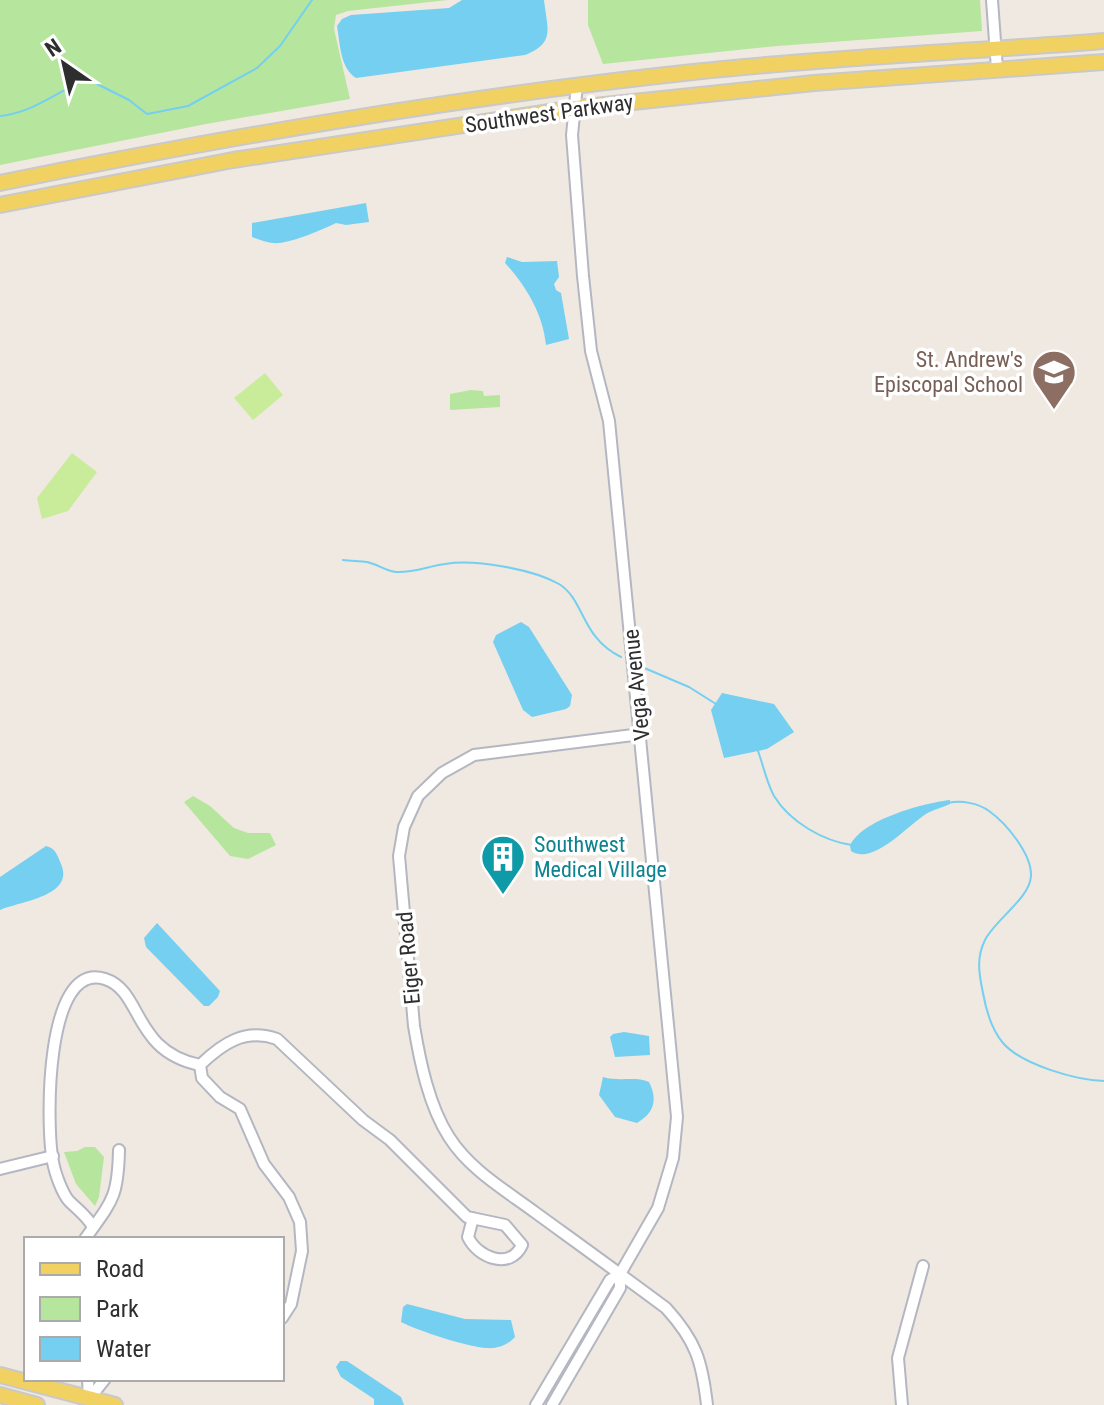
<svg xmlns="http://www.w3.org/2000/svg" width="1104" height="1405" viewBox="0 0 1104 1405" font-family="'Roboto Condensed',sans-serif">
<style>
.green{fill:#b6e59e}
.pitch{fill:#c9ec9a}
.water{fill:#75cff0}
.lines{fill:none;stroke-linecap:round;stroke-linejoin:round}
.stream{stroke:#75cff0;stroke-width:2}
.minor-casing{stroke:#b4b7c1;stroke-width:14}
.major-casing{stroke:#c9c9c9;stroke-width:18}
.minor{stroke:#fff;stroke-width:10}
.major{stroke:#f2d163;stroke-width:14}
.labels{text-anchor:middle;stroke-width:7;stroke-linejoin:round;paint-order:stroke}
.street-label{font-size:22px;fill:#2e2e2e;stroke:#fff}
.education-label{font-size:22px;fill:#785e54;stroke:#fff;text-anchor:end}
.culture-label{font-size:22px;fill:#0d838f;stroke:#fff;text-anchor:start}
</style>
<rect width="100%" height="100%" fill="#efe9e1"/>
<g class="green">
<path d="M0 0H448L348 11 336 15 334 29 350 99 206 124 0 165Z"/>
<path d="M588 0H980L982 31 777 46 603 64 588 25Z"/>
<path d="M471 390 483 391 484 396 500 395V407L450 410V394Z"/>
<path d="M193 796 210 806 234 828 248 833H270L276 845 248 859 230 856 184 802Z"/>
<path d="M85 1147H95L104 1157 99 1197 95 1206 76 1184 64 1152 77 1151Z"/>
</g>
<g class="pitch">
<path d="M265 373 283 395 253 420 234 398Z"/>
<path d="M72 453 97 472 68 511 42 519 37 498Z"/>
</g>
<g class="water">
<path d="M462 0H544C547 28 556 43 525 55L356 78C340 68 340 43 337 26L342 19 351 15 449 8Z"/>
<path d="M366 203 369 222 346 225 336 223C324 229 293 242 279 243 270 244 261 240 252 237V223Z"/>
<path d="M507 257 522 262 557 261 559 277 554 284 556 290 561 293 569 339 546 345C543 314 526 286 505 263Z"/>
<path d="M521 622 529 627 572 695 570 706 566 709 532 717 523 710 493 642 496 635Z"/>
<path d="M722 693 774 704 794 732 767 749 724 758 711 710Z"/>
<path d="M950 800V804C942 808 934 809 926 814 908 825 873 866 851 851L850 846C861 820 923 803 950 800Z"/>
<path d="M46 846C55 848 57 854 61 864 75 896 21 901 0 910V877Z"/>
<path d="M157 923 220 991 218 997 209 1006H204L146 947 144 938Z"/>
<path d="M624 1032 649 1036 650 1055 615 1057 610 1037 613 1034Z"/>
<path d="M603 1077C619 1082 636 1076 649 1082 658 1100 654 1113 637 1123L615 1117 599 1095Z"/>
<path d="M407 1304 465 1319 511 1320 515 1337C508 1345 497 1349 487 1348 467 1347 419 1331 401 1322L403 1307Z"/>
<path d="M340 1361H347L401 1397 404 1405H374V1399L341 1377 336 1367Z"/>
</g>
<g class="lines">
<g class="stream">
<path d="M0 116C33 113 58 91 87 79L129 100 147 114 188 106 257 68 280 46 312 0"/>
<path d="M343 560C351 561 359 561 367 562 377 564 386 571 396 572 413 573 429 566 445 564 475 559 532 569 559 584 585 600 581 638 621 657"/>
<path d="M642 667 689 687 716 704"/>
<path d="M757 748C763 764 766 781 774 796 790 822 823 841 852 845"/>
<path d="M948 803C961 800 978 803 989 811 1006 823 1032 854 1031 876 1030 898 995 920 985 940 976 958 979 974 983 993 986 1010 992 1030 1003 1043 1022 1065 1076 1080 1104 1081"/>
</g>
<g class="minor-casing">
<g id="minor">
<path d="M992 0 997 69"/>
<path d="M641 734 474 755 442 773 418 796 404 827 399 856 414 1026C420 1062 429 1106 449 1137 470 1170 505 1190 536 1213 580 1245 623 1276 666 1308 696 1341 702 1361 707 1405"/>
<path d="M0 1169 53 1156"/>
<path d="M93 1227C87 1216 78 1210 69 1201 62 1193 55 1173 53 1162 46 1128 44 959 105 979 143 991 132 1051 200 1065"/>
<path d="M85 1239C112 1201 118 1198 119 1150"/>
<path d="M282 1318 291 1304 302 1251 300 1222 289 1197 264 1164 240 1109 220 1097 202 1078 200 1065C223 1043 245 1028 277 1039L363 1120 390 1140 467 1217 505 1225 522 1245C510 1271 477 1257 468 1237L473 1218"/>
<path d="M88 1379 89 1399"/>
<path d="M89 1399 105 1379"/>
<path d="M536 1405 610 1280 620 1274 658 1208 673 1158 677 1117 609 421 591 351 583 276 572 135 577 85"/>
<path d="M552 1405 620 1288V1274"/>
<path d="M902 1405 898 1358 923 1266"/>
</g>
</g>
<g class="major-casing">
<g id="major">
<path d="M0 183C230 136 460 97 693 72 830 57 967 52 1104 41"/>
<path d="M0 205 233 160 576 108 814 83 1104 62"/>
<path d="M0 1375 115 1405"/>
<path d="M0 1395 37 1405"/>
</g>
</g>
<use href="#minor" class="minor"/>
<use href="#major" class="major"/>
</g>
<defs>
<g id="school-pin" transform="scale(2.3)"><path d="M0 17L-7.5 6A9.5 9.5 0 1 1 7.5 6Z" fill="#8d6e63" stroke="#fff"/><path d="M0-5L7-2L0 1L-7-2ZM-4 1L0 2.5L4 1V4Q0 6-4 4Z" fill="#fff"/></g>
<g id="building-pin" transform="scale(2.3)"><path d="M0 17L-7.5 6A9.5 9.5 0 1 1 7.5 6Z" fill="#0f9aa8" stroke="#fff"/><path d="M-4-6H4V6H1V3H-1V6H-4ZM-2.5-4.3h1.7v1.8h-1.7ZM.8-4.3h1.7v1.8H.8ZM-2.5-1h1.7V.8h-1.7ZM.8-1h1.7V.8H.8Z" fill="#fff"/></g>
</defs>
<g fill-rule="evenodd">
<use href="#school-pin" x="1054" y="372"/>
<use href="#building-pin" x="503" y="857"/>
</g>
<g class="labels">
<g class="street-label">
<text transform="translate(549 113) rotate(-8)" y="8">Southwest Parkway</text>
<text transform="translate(636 685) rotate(-96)" y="8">Vega Avenue</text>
<text transform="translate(408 958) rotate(-95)" y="8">Eiger Road</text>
</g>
<g class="education-label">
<text x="1023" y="367">St. Andrew's<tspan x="1023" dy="25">Episcopal School</tspan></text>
</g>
<g class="culture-label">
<text x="534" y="852">Southwest<tspan x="534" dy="25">Medical Village</tspan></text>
</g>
</g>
<rect x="24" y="1237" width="260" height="144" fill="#ffffff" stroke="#ababab" stroke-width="2"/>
<rect x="40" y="1263" width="40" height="12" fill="#f2d163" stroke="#ababab" stroke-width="2"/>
<text x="96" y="1277" font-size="24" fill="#2e2e2e">Road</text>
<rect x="40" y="1297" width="40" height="24" fill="#b6e59e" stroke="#ababab" stroke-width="2"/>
<text x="96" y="1317" font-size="24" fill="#2e2e2e">Park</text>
<rect x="40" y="1337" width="40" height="24" fill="#75cff0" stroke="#ababab" stroke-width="2"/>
<text x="96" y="1357" font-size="24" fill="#2e2e2e">Water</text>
<g transform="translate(64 64) rotate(326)" stroke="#ffffff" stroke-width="6" paint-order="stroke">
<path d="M0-6L14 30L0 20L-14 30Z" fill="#2e2e2e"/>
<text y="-12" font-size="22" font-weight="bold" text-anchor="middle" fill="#2e2e2e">N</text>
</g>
</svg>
